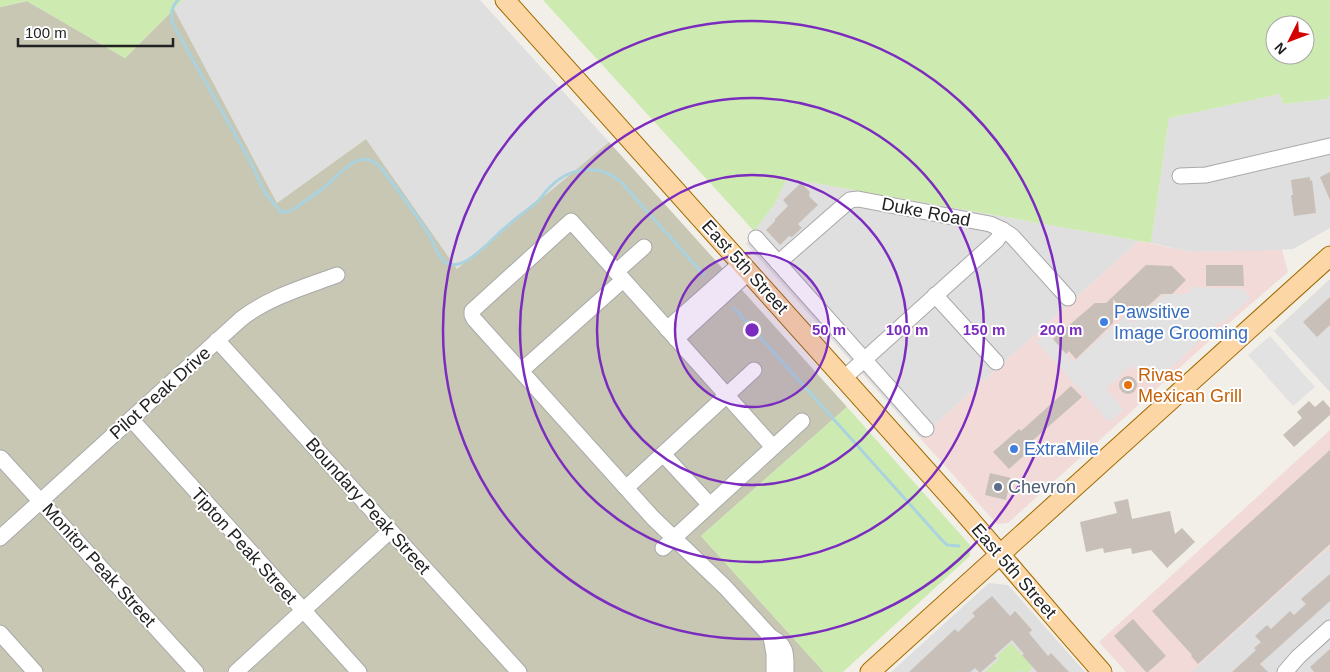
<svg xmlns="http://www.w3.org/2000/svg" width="1330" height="672" viewBox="0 0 1330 672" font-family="Arial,sans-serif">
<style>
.residential{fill:#e0dfdf}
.commercial{fill:#f2dad9}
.construction{fill:#c7c7b4}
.grass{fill:#cdebb0;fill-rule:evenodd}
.parking{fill:#e2e2e2}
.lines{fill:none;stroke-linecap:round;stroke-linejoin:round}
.stream{stroke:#aad3df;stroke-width:3}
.building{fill:#c7bfb8}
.minor-casing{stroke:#a9a9a9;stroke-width:17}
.major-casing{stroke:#a06b00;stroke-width:21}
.minor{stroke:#fff;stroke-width:15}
.major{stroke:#fcd6a4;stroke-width:19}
.ring{fill:none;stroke:#7b2cbf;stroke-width:2.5}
.shop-dot{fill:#3f7fe0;stroke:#fff;stroke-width:2}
.food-dot{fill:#e8710a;stroke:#fff;stroke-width:2}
.service-dot{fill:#5c6f8a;stroke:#fff;stroke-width:2}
.labels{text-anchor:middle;stroke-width:4;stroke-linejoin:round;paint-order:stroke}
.street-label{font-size:18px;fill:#222;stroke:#fff}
.shop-label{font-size:18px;fill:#366cbe;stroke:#fff;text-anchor:start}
.food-label{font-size:18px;fill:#c56008;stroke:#fff;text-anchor:start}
.service-label{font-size:18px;fill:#4e5e75;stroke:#fff;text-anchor:start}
.centre{fill:#7b2cbf;stroke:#fff;stroke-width:2.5}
.ring-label{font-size:15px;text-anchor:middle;font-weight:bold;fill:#7b2cbf;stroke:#fff;stroke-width:4;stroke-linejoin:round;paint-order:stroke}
</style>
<rect width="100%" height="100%" fill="#f2efe9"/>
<g class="residential">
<path d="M183 0H480L609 142 457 269 366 139 277 203 174 9Z"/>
<path d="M1280 94 1283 104 1327 99 1330 95V228L1293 249 1266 251 1191 252 1151 243 1169 118Z"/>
<path d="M787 178 1139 241 920 438 746 244 754 231 774 205Z"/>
<path d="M1330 279V392L1274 331Z"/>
<path d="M1330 546V672H1191Z"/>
<path d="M989 583 1008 585 1085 672H891Z"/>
</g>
<g class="commercial">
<path d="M1139 241 1191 252 1282 250 1288 272 1228 324 1008 523 997 524 920 438Z"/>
<path d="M1330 430V546L1191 672H1126L1099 642Z"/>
</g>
<path class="construction" d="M27 1 125 58 174 9 277 203 366 139 457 269 609 142 847 407 701 536 824 672H0V7Z"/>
<g class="grass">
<path d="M0 0H183L125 58 27 1 0 7Z"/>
<path d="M543 0H1330V95L1327 99 1283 104 1280 94 1169 118 1151 243 787 178 774 205 754 231ZM1275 25H1305V55H1275Z"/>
<path d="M847 407 970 545V556L843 672H824L701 536Z"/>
<path d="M1011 643 1033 667 1028 672H1023L1022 670 1019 672H985L999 659 997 656Z"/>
</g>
<g class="parking">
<path d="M1190 287 1243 289 1250 298 1225 321 1217 324 1152 386 1132 365 1106 389 1124 410 1109 422 1037 342 1047 333 1074 362 1125 316 1132 323 1163 295 1190 293Z"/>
<path d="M1270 336 1315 387 1293 406 1248 355Z"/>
</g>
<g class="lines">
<g class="stream">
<path d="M178 0C170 8 170 18 175 28L250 161 265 193 281 212C290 213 296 208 302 203 311 197 319 192 327 185 343 171 361 146 381 168 397 189 413 210 428 233 434 241 437 257 445 262 451 267 460 264 466 261 479 254 495 236 507 226 517 217 529 209 539 200 543 196 545 192 549 188 569 167 597 163 620 181L704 275"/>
<path d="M734 308 941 539 947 545 959 546"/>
</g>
</g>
<g class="building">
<path d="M1330 172V200L1320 177Z"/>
<path d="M1310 177V181L1312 180 1316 213 1294 216 1291 195H1293L1291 180Z"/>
<path d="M801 183 810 192 809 196 818 205 798 224 802 228 792 237 789 236 780 245 766 230 775 221V219L788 206 783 200Z"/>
<path d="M1146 265 1172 266 1186 280 1172 294H1161L1136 317H1129L1113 299V323L1076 359 1069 351 1066 354 1053 339 1095 303H1106Z"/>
<path d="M1206 265H1243L1244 286H1206Z"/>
<path d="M1330 297V325L1317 337 1303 322Z"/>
<circle cx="1128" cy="385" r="9"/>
<path d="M1071 386 1082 397 1031 442 1035 446 1009 469 993 452 1019 429 1021 431Z"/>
<path d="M1323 400 1330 408V415L1294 447 1283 435 1302 418 1297 412 1309 401 1315 407Z"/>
<path d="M1330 450V544L1198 664 1191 656 1192 655 1152 611Z"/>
<path d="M990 473 1011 478 1006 500 985 495Z"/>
<path d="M1128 499 1132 519 1170 511 1175 534 1182 528 1195 542 1167 568 1151 550 1132 554 1131 548 1104 553 1103 548 1086 552 1080 522 1117 513 1114 502Z"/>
<path d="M1330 574V601L1260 664 1268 672H1232L1256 650 1254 648 1261 642 1255 636 1267 625 1271 629 1290 611 1294 615 1306 604 1301 599Z"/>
<path d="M992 596 1010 616 1015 611 1032 630 1029 633 1048 656 1051 653 1069 672H1037L1022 655 1024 654 1012 640 994 656 997 658 981 672H979L975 668 970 672H909L955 629 958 632 975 616 972 613Z"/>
<path d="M1133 619 1166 656 1148 672H1146L1114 636Z"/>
<path d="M1330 649V672H1314L1310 667Z"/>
</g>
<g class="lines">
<g class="minor-casing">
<g id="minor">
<path d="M1180 176 1206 175 1330 146"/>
<path d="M756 238 926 429"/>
<path d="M778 263 850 200 858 199 990 224 1003 230 1012 236 1068 298"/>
<path d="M616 272 644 247"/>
<path d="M935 295 996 362"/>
<path d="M667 329 741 263"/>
<path d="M676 339 749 272"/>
<path d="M217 340 519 672"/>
<path d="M521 371 623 280"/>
<path d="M844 378 997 240 1003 230"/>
<path d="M131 419 359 672"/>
<path d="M773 447 571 221 472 311V315L474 319 653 518 725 587 771 637C788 646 786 655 786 672"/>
<path d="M663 454 710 505"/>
<path d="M1 458 196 672"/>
<path d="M626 488 754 370"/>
<path d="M0 538 241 319C269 297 305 287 337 275"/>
<path d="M663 548 802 421"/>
<path d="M0 633 35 672"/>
<path d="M771 637 774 654V672"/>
<path d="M236 672 390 531"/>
<path d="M1285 672 1298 657 1330 628"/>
</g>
</g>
<g class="major-casing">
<g id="major">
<path d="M505 0C657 169 809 338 960 508 1007 562 1054 618 1102 672"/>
<path d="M870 672 1330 256"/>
</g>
</g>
<use href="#minor" class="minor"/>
<use href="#major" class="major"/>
</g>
<circle cx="752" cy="330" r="77" fill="#7b2cbf" fill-opacity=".12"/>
<g class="ring">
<circle cx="752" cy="330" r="77"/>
<circle cx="752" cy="330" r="155"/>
<circle cx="752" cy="330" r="232"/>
<circle cx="752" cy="330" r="309"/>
</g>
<g class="shop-dot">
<circle cx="1104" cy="322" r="5"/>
<circle cx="1014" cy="449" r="5"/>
</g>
<circle class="food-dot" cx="1128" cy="385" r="5"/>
<circle class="service-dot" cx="998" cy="487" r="5"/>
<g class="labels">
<g class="street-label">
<text transform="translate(926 212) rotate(11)" y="6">Duke Road</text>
<text transform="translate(745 267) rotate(48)" y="6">East 5th Street</text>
<text transform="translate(160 393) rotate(-42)" y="6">Pilot Peak Drive</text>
<text transform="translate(368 506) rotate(48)" y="6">Boundary Peak Street</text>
<text transform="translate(244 546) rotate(48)" y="6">Tipton Peak Street</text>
<text transform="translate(99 565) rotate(48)" y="6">Monitor Peak Street</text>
<text transform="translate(1014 571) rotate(49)" y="6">East 5th Street</text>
</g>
<g class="shop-label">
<text x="1114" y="318">Pawsitive<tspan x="1114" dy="21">Image Grooming</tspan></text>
<text x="1024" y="455">ExtraMile</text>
</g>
<g class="food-label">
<text x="1138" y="381">Rivas<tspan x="1138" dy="21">Mexican Grill</tspan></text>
</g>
<g class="service-label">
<text x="1008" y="493">Chevron</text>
</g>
</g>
<circle cx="752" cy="330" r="8" class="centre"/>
<g class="ring-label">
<text x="829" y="335">50 m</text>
<text x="907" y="335">100 m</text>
<text x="984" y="335">150 m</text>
<text x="1061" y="335">200 m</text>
</g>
<g transform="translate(1290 40) rotate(228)"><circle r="24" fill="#ffffff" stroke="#a7a7a7"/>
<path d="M0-4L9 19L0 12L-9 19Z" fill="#d40000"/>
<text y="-8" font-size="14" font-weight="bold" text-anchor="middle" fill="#222222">N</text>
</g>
<path d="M18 38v8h155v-8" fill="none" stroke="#222222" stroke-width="2.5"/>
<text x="25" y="38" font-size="15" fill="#222222" stroke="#ffffff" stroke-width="4" paint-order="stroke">100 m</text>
</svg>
